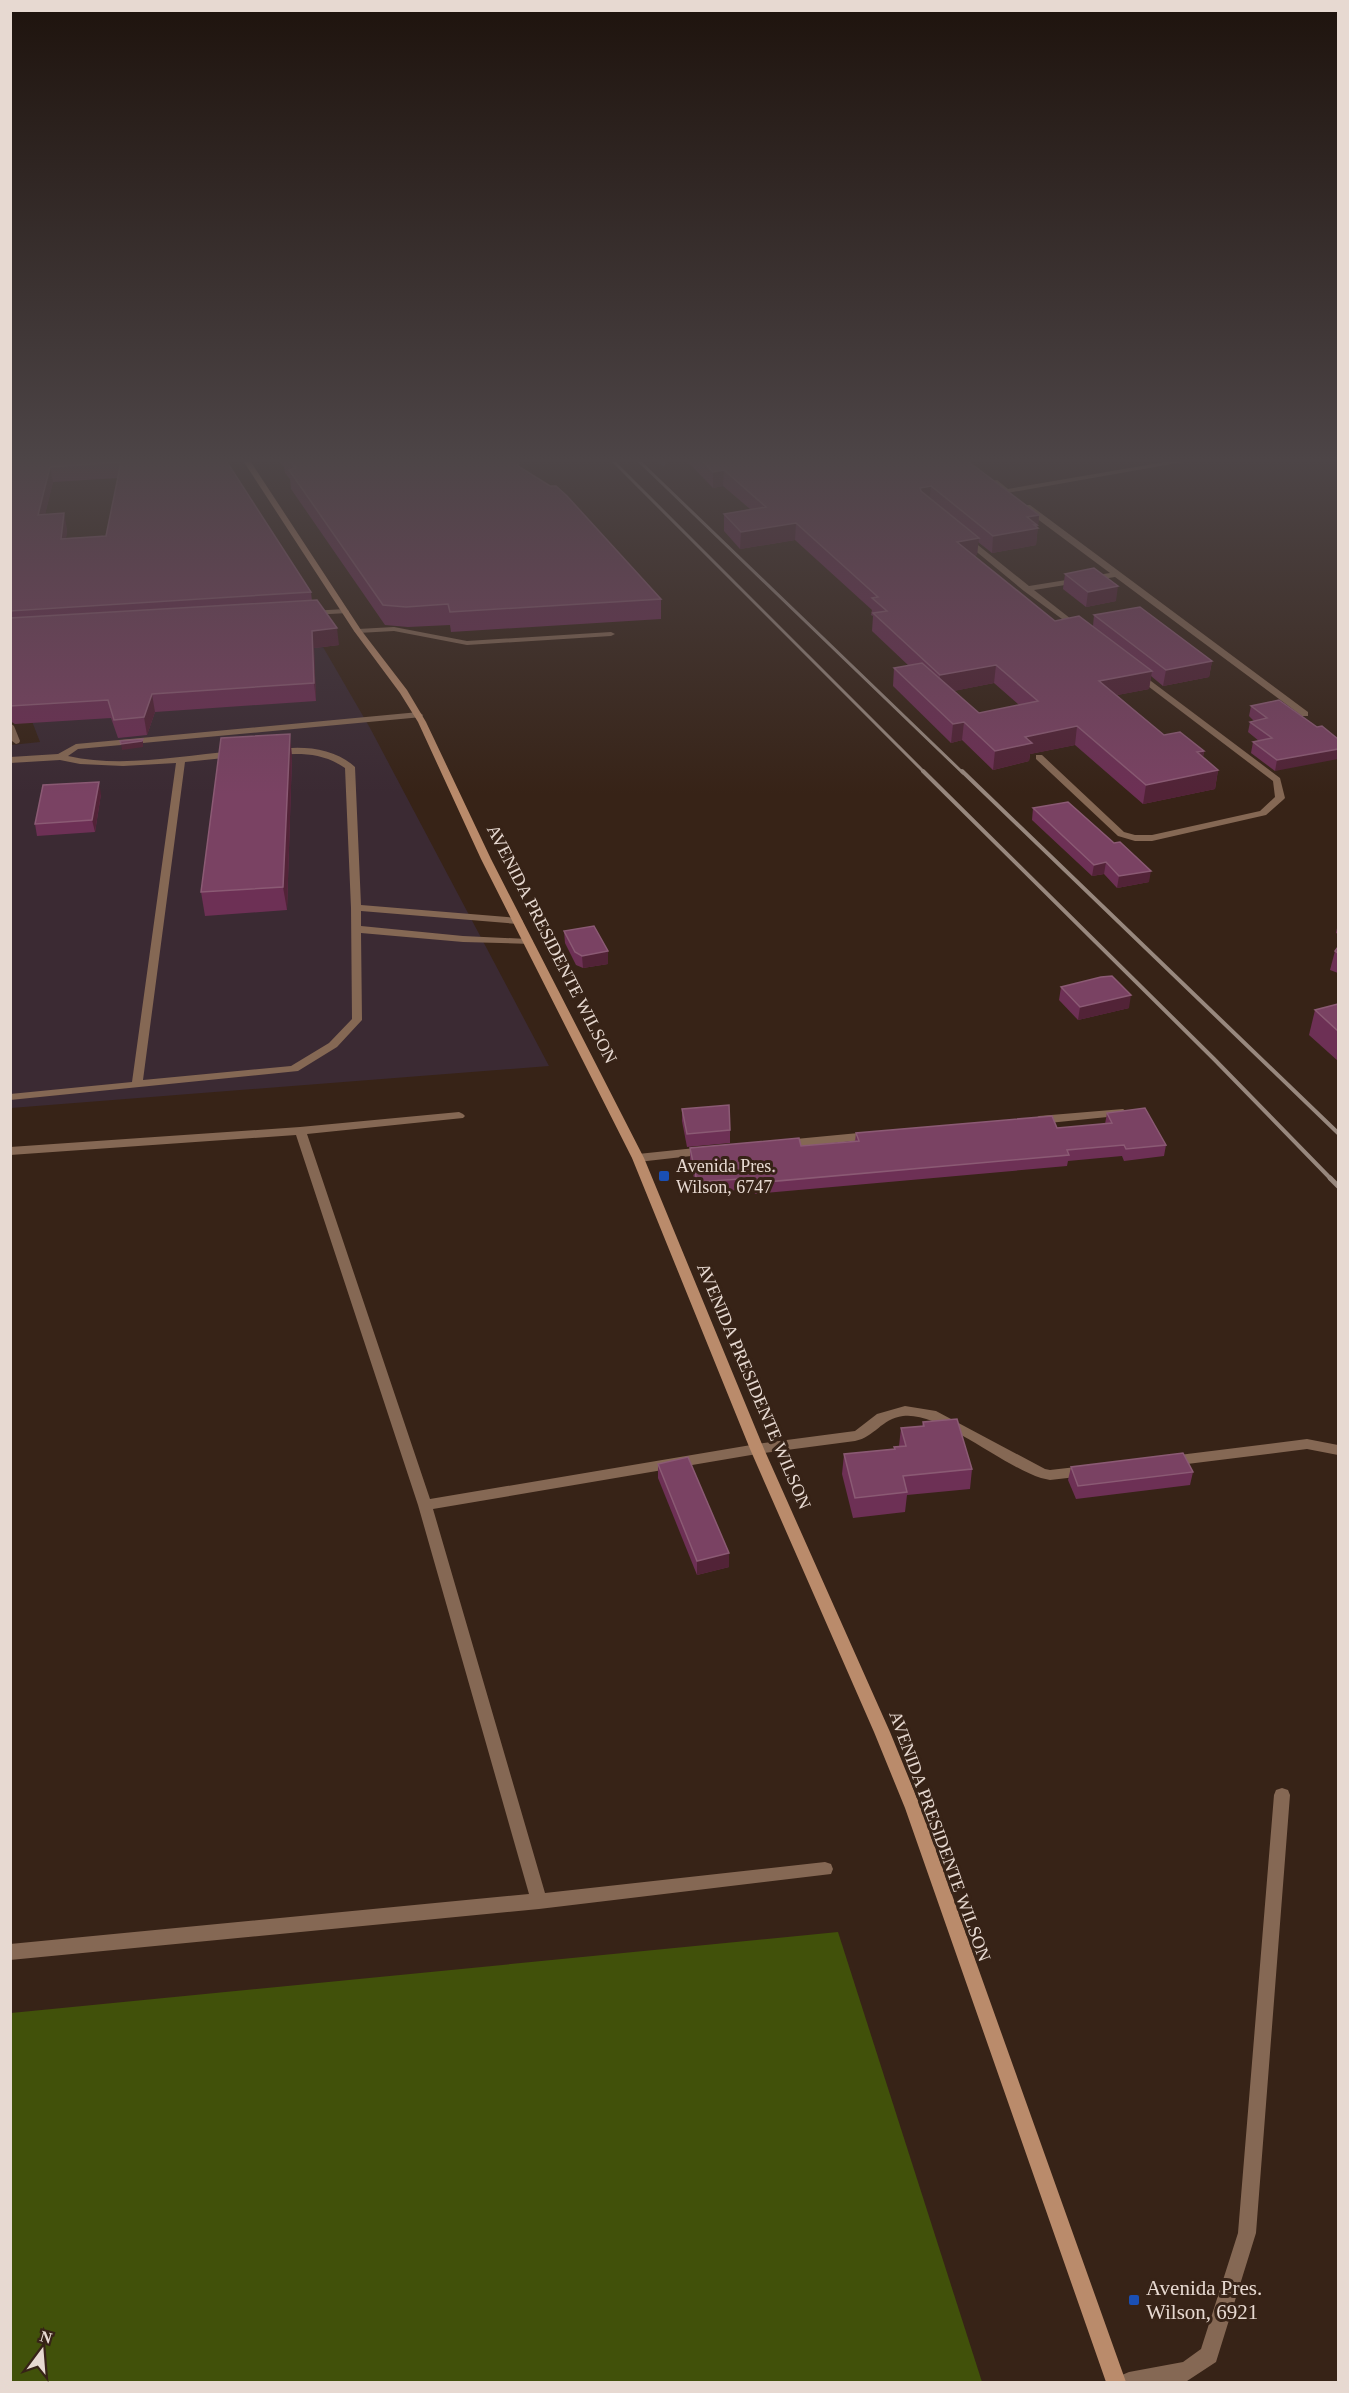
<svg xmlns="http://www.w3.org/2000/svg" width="1349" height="2393" viewBox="0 0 1349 2393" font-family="'Times New Roman',serif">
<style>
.industrial{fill:#3b2a33}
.green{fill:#41510a}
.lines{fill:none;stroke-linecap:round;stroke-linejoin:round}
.stream{stroke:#454a64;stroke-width:5}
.lane{fill:#856854;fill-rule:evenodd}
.street{fill:#856854;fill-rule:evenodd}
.secondary{fill:#ba8b6b;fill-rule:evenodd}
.rail-far2{stroke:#98887e;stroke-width:3}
.rail-far1{stroke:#98887e;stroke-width:4}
.rail{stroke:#98887e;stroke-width:5}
.wall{fill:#6d3055;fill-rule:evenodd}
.shaded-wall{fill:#522337}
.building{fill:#7a4263;stroke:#8b5a74;stroke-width:1.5;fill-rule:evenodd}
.transit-dot{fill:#1a4fb4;stroke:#372317;stroke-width:2}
.labels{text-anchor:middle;stroke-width:6;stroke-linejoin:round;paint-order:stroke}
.street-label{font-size:18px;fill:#e7d9d1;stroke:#372317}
.poi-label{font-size:18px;fill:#e7d9d1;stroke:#372317;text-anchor:start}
.near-poi-label{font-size:21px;fill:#e7d9d1;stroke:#372317;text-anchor:start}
</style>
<rect width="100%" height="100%" fill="#372317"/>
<path class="industrial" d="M323 647 370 728 549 1066 11 1108V745L40 742 11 667Z"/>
<path class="green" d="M838 1932 982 2382H11V2013Z"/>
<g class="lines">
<path class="stream" d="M660 459 663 463"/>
<g class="lane">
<path d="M1024 505H1030L1308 712V716H1302L1115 577 1034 590 1080 626 1081 628 1077 630 1024 591 961 539 968 537 1029 586 1110 573 1024 509Z"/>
<path d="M394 627 467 641 611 632 615 634 611 636 467 645 394 631 358 633 354 631 358 629Z"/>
<path d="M1139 672 1280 778 1285 798 1283 800 1266 815 1152 841H1135L1118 836 1036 759V755H1042L1124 832 1135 835H1152L1260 811 1275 797 1273 781 1136 677 1135 675Z"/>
<path d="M419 712 423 715 422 717 78 749 68 756C122 768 180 756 234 751L239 754 234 757 185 762 143 1080 291 1066 329 1043 352 1019 351 908 345 768C323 753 302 753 276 755L273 754V750C299 745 334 747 355 767L361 905 518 918 523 921 518 924 361 911V926L463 936 528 939 532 940 533 942 532 944 463 942 361 933 362 1020 337 1047 298 1071 10 1100V1094L132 1082 176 763 123 766 80 764 60 760 10 763V757L58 754 76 744Z"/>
<path d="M459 1112 463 1114 465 1116 463 1118 307 1134 430 1499 757 1444 855 1431 877 1414 905 1406 936 1411 1045 1469 1050 1470 1085 1466 1090 1467 1092 1471 1090 1475 1085 1476 1050 1480 1041 1478C1004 1467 940 1411 903 1416 881 1419 875 1437 855 1441L757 1454 433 1509 545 1893 825 1862 831 1864 833 1869 831 1874 539 1909 10 1960V1944L529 1894 418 1505 296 1135 10 1155V1147L300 1127Z"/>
<path d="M1307 1439 1338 1445V1455L1307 1449 1171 1466 1166 1465 1164 1461 1166 1457 1171 1456Z"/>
<path d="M1282 1788 1288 1790 1290 1795 1256 2233 1216 2362 1187 2381 1119 2382 1122 2375 1129 2372 1183 2362 1201 2349 1238 2233 1274 1795 1276 1790Z"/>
</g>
<g class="street">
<path d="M1182 459H1200L1007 493 990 482 997 480 1008 489Z"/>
<path d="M345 609 349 611 348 613 311 615 307 613 311 611Z"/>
<path d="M10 723 14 726 20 741 19 743 16 744 12 741Z"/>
<path d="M1123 1109 1129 1113 1127 1115 1039 1124 1033 1120 1039 1116Z"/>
<path d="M869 1132 875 1136 873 1139 785 1148 779 1144 785 1140Z"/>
<path d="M705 1147 709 1148 711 1151 709 1154 638 1162 632 1158 638 1154Z"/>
</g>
<path class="secondary" d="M242 459H249L361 630 407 690 426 722 491 859 644 1158 764 1449 890 1732 921 1808 1126 2382H1106L905 1808 874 1732 750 1449 632 1158 481 859 418 722 400 693 354 631Z"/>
<g class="rail-far2">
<path d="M611 459 925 773"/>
<path d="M637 459 963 773"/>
</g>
<g class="rail-far1">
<path d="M923 771 1214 1059 1331 1179"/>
<path d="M962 771 1338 1133"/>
</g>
<path class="rail" d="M1330 1178 1338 1186"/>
</g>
<g class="wall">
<path d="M10 459H225L311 592 312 601 339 645 314 648 316 701 155 712 147 735 118 738 111 718 15 724 10 721ZM118 478 106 536 66 538 67 529 45 514 53 482Z"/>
<path d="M275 459H518L519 466 661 599V619L451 632 450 625 408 627 385 625 291 489 290 479 285 473 284 467Z"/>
<path d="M685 459H965L1039 515 1036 545 992 553 978 542 977 555 974 556 1055 621 1093 626 1094 615 1212 661 1209 677 1163 686 1151 676 1149 689 1117 695 1164 735 1204 751 1203 757 1218 770 1215 789 1143 804 1075 745 1030 754 1029 761 993 770 962 740 951 743 893 686 894 668 909 666 872 631 873 616 871 615 872 610 795 540 740 549 724 531V514L750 509 723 486 713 488ZM994 683 1019 705 979 713 953 691Z"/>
<path d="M1065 574 1116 601 1086 607 1063 589Z"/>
<path d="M1251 706 1317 727 1275 771 1251 753 1253 742 1259 741 1248 732 1250 722 1254 721 1249 716Z"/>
<path d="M292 756 287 910 205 916 201 892Z"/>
<path d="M101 794 95 832 37 836 35 824Z"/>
<path d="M1033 808 1114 843 1149 882 1117 888 1104 874 1092 876 1032 820Z"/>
<path d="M1338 923V934L1336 933Z"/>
<path d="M564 931 608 951V964L583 968 576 965 565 943Z"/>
<path d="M1338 947V973L1330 970 1335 951Z"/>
<path d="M1061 987 1129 1008 1078 1020 1059 1000Z"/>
<path d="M1338 1004V1061L1309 1035 1315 1010Z"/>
<path d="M682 1109 730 1130V1143L687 1147 682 1121Z"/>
<path d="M1107 1113 1166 1145 1164 1156 1124 1161 1122 1156 1068 1161 1067 1166 755 1194 753 1189 697 1193 690 1159V1148L801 1146 855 1142 856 1133 1057 1128 1105 1124Z"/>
<path d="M923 1422 972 1469 970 1489 907 1495 905 1512 853 1518 842 1474 844 1454 894 1449V1447L899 1446 901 1428 922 1426Z"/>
<path d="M658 1464 729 1553V1567L697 1575 658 1478Z"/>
<path d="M1071 1467 1193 1472 1190 1485 1076 1499 1068 1480Z"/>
</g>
<g class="shaded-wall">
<path d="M50 467 53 482 41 531 38 515Z"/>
<path d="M724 470 723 486 713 488V472Z"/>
<path d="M931 486 929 502 919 505 920 488Z"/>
<path d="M64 513 67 529 64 555 61 539Z"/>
<path d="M1039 515 1036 545 992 553 993 536 1027 517Z"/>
<path d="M796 523 795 540 740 549 741 532Z"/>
<path d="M979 538 977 555 955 559 957 542Z"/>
<path d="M1118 586 1116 601 1086 607 1088 592Z"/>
<path d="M337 628 339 645 314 648 316 701 314 683 312 631Z"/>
<path d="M1212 661 1209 677 1163 686 1166 670Z"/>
<path d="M996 665 994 683 939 694 940 675Z"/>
<path d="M1152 671 1149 689 1097 699 1099 681Z"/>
<path d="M152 694 155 712 147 735 144 717Z"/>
<path d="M964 722 962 740 951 743 953 724Z"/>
<path d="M1077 726 1075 745 1030 754 1029 761 993 770 995 751 1025 737Z"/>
<path d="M290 734 292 756 287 910 283 887Z"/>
<path d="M143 739V747L122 750 121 744Z"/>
<path d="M1338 749V759L1275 771 1277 760Z"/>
<path d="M1204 751 1200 770 1197 752Z"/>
<path d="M1218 770 1215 789 1143 804 1146 785Z"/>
<path d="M99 782 101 794 95 832 92 820Z"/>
<path d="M1106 862 1104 874 1092 876 1094 865Z"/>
<path d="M1151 871 1149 882 1117 888 1119 876Z"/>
<path d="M608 951V964L583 968 582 956Z"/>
<path d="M1131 995 1129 1008 1078 1020 1080 1007Z"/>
<path d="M729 1553V1567L697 1575V1561Z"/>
</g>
<g class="building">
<path d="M10 459H225L311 592 10 611ZM121 462 106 536 61 539 64 513 38 515 50 467Z"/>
<path d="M287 459H518V466L550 486H556L567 496 661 599 450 612 448 604 406 607 383 605 289 470 296 468Z"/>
<path d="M701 459H965L1039 515 1027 517 1037 525H1034L1038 528 993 536 931 486 920 488 921 491 979 538 957 542 1055 621 1079 616 1152 671 1099 681 1164 735 1180 732 1204 751 1197 752 1218 770 1146 785 1077 726 1025 737 1032 743 995 751 964 722 953 724 894 668 922 663 979 713 1038 701 996 665 940 675 873 613 887 611 872 598 878 597 796 523 741 532 724 514 766 507 724 470 713 472Z"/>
<path d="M1094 568 1118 586 1088 592 1065 574Z"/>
<path d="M317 600 337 628 312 631 314 683 152 694 144 717 114 720 108 700 10 706V618Z"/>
<path d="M1140 607 1212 661 1166 670 1094 615Z"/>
<path d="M1279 700 1317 727 1322 726 1338 739V749L1277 760 1253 742 1272 738 1250 722 1267 718 1251 706Z"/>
<path d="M290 734 283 887 201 892 221 738Z"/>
<path d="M143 739 142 741 121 744 120 741Z"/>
<path d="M99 782 92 820 35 824 43 785Z"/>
<path d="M1068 802 1114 843 1120 842 1151 871 1119 876 1106 862 1094 865 1033 808Z"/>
<path d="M594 926 608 951 582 956 575 952 564 931Z"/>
<path d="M1338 947V953L1335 951Z"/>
<path d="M1112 976 1131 995 1080 1007 1061 987 1101 977Z"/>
<path d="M1338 1004V1031L1315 1010Z"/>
<path d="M729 1105 730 1130 687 1134 682 1109Z"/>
<path d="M1145 1108 1166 1145 1126 1149 1124 1145 1067 1150 1069 1155 755 1183 754 1178 697 1182 690 1148 799 1138 801 1146 859 1141 856 1133 1052 1116 1057 1128 1112 1123 1107 1113Z"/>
<path d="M957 1419 972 1469 903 1476 907 1492 855 1498 844 1454 895 1449 894 1447 906 1446 901 1428 924 1426 923 1422Z"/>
<path d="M1183 1453 1193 1472 1078 1486 1071 1467Z"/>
<path d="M688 1457 729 1553 697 1561 658 1464Z"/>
</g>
<linearGradient id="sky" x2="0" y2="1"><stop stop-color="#1e130d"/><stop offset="0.58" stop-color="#4d4547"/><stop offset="1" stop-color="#4d4547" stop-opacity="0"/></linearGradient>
<rect width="1349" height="794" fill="url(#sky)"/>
<g class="transit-dot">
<rect x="658" y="1170" width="12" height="12" rx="3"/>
<rect x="1128" y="2294" width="12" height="12" rx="3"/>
</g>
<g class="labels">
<g class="street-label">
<text transform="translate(552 944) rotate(63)" y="6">AVENIDA PRESIDENTE WILSON</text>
<text transform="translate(754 1386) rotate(67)" y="6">AVENIDA PRESIDENTE WILSON</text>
<text transform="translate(940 1836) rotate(70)" y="6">AVENIDA PRESIDENTE WILSON</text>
</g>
<g class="poi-label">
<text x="676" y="1172">Avenida Pres.<tspan x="676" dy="21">Wilson, 6747</tspan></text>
</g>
<g class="near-poi-label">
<text x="1146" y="2295">Avenida Pres.<tspan x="1146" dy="24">Wilson, 6921</tspan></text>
</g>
</g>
<rect width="1349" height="2393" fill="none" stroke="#e7d9d1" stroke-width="24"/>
<g transform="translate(42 2351) rotate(16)" stroke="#372317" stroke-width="4.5" paint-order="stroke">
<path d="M0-4.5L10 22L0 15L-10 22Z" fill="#e7d9d1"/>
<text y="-9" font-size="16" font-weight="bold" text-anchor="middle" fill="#e7d9d1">N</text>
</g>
</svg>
